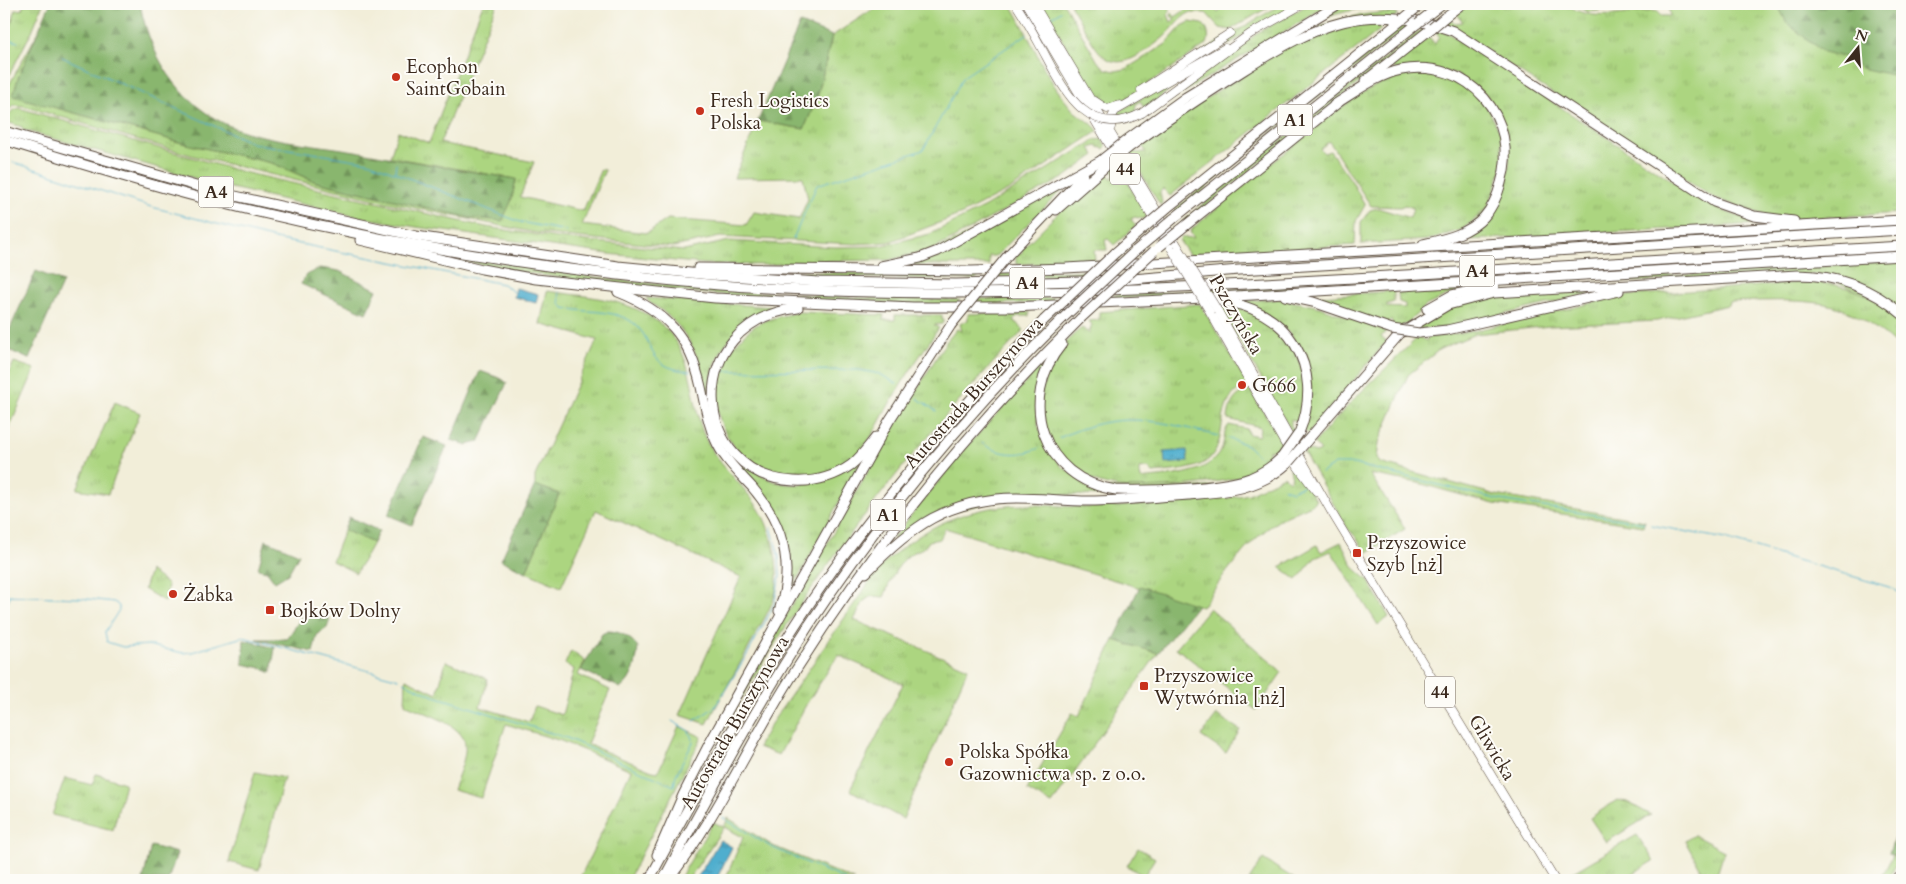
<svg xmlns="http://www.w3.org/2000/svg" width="1906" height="884" viewBox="0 0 1906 884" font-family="Cardo,serif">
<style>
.grass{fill:url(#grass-tufts);stroke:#74804f}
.forest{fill:url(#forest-firs);stroke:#627046}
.water{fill:url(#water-ripples);stroke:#456c76}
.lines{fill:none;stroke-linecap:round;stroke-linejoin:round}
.stream{stroke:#4faece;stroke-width:1}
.major-casing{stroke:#56473a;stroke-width:9}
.highway-casing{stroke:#56473a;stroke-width:11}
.major{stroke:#fff;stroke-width:8}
.highway{stroke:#fff;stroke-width:9}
.rail{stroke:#3b2a1e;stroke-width:1;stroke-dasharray:8 4;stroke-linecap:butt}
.major-bridge-casing{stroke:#56473a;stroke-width:9;stroke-linecap:butt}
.highway-bridge-casing{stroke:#56473a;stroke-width:11;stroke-linecap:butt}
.major-bridge{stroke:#fff;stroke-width:8}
.highway-bridge{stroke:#fff;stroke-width:9}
.poi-dot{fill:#c8321e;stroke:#fdfcf7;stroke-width:2}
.labels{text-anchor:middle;stroke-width:4;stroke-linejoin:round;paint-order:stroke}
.shield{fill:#fdfcf7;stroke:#75695f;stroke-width:1}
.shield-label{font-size:18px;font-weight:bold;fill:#3b2a1e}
.poi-label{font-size:19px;fill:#3b2a1e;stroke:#fdfcf7;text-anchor:start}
.street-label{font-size:19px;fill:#3b2a1e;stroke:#fdfcf7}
</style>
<defs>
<pattern id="grass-tufts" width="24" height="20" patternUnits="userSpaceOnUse" patternTransform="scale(1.25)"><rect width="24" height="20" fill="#acd580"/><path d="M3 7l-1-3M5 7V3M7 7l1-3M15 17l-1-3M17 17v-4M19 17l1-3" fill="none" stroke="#95b76e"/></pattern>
<pattern id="forest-firs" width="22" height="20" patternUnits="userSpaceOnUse" patternTransform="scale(1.25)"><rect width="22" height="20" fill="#89b66e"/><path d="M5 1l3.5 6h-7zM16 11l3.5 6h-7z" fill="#71945a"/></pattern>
<pattern id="water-ripples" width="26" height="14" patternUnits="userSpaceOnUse" patternTransform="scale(1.25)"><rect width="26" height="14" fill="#4faece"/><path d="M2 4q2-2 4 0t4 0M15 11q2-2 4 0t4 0" fill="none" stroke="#438ea7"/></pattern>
</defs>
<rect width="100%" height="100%" fill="#fdfcf7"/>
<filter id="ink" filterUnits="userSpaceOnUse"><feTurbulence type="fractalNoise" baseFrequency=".02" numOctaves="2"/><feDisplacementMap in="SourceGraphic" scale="10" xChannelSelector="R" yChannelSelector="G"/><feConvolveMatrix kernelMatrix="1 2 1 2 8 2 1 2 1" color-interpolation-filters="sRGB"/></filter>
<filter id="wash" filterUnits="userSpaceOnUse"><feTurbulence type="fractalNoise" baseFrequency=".0096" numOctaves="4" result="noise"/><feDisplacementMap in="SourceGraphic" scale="20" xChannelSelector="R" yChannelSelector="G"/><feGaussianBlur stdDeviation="1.12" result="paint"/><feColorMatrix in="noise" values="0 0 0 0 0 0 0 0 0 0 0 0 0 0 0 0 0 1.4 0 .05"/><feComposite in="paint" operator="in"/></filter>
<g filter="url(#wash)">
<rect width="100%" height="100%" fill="#f2eed9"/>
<g class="grass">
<path d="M24 4H43L32 31 4 85V37H7L16 9 22 10Z"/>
<path d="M483 4H497L440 143 534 162 520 197 583 211 601 169 605 170 582 225 647 233 668 219 746 225 754 212 799 219 808 199 803 177 734 178 758 121 804 129 817 98 832 36 881 4H1011C1031 38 1045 79 1072 109 1080 118 1091 120 1098 131L1009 190 962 214 889 242 856 244 720 237 673 247 536 233 390 203 194 156 23 106 14 105 4 114V94L38 32 18 78 14 96 186 144 272 163 316 182 471 218 511 202 516 179 390 157 398 131 429 143Z"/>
<path d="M1041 4H1064L1098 62 1106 69 1115 71 1126 69 1166 44 1182 26 1190 22 1203 24C1208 30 1210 36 1207 44L1117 105 1110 107 1098 101Z"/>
<path d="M1070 4H1167L1170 10 1168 15 1171 22 1175 19 1171 16 1172 13 1175 17 1194 4H1211L1218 13 1220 11 1214 4H1274L1230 30 1220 28 1206 13H1189C1178 19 1173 29 1164 37 1104 87 1101 54 1070 4Z"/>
<path d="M1282 4H1300L1153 86 1205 50Z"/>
<path d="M1318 4H1330L1170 100 1259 32 1304 7Z"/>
<path d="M1345 4H1409L1410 5 1404 9C1377 4 1353 9 1327 17L1325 15Z"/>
<path d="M1470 4H1567C1589 24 1628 12 1656 11L1661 16H1670L1668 4H1902V213L1792 219 1770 217 1714 198 1446 24 1450 20 1454 23 1463 22 1457 14Z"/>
<path d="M1572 4H1660L1588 12Z"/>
<path d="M1381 13 1398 14 1388 22 1375 21 1381 29 1170 196 1163 189 1160 192 1162 203 1160 205 1129 153 1133 150 1136 153 1146 152 1141 143 1180 115 1315 29C1337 20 1357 14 1381 13Z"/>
<path d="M1408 22 1412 23 1261 141 1177 212 1174 210Z"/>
<path d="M1425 27 1427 28 1184 223 1182 222 1247 167Z"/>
<path d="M1440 28 1697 197 1723 211 1760 224 1449 241 1464 234 1503 190 1509 167V149L1506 129 1496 108 1485 94 1455 73 1394 69 1391 66 1429 37 1435 44 1439 37 1436 31Z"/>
<path d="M1210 58 1145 109 1140 101 1136 104 1135 113 1114 118 1116 113Z"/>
<path d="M1422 72 1452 78 1468 87 1484 101 1501 134 1503 165 1490 203 1473 221 1461 230 1427 240 1361 244V222L1370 210 1378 208 1410 218 1413 208 1405 205 1400 207 1371 206 1329 141 1320 149 1324 153 1330 151 1351 180 1365 205 1356 221 1355 245 1190 256 1179 240 1182 237 1194 238 1190 232 1193 228C1228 199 1262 171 1297 143 1338 111 1368 79 1422 72Z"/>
<path d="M19 108 243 172 486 227 558 238 684 251 729 241 835 247 880 246 930 234 985 207 1095 140 1102 139 1106 147 1104 149 1096 146 1090 148 1095 155 1065 177 934 249 889 260 813 261 767 265 705 264 608 254 416 227 355 216 227 187 23 130 22 127 4 121V118L14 110Z"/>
<path d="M1116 162 1147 215 1143 219 1135 217 1131 219 1136 226 1114 245 1108 239 1105 240 1107 250H1094L1095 260 1092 263 1016 264V255L1023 252 1021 250 1069 202 1105 171 1112 179 1114 174 1112 165Z"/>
<path d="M1064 185 1066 186 996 256H989V265H905L1043 198Z"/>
<path d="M436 254C497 260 558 274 619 280 733 293 846 299 960 300L956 305C839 303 720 297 604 283 547 276 491 269 436 254Z"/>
<path d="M1902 261V311L1820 274 1616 282 1653 277Z"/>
<path d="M1084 271 1079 275 995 278 1000 273Z"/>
<path d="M778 272 981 274 976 279 834 277Z"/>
<path d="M1809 282C1849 284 1871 294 1902 319V350C1883 333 1862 316 1837 307 1810 298 1759 301 1729 302L1728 305 1657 321 1550 326 1475 334 1440 349 1408 375 1379 442 1377 458 1380 463 1496 495 1645 521 1643 526 1494 504 1418 483 1370 474 1405 529 1363 555C1364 544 1355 536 1348 529L1304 453 1307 450 1316 453 1321 451 1314 443 1356 397 1418 337 1427 341V338L1468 332 1623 296Z"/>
<path d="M1303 286V288L1213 294 1210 290Z"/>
<path d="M1469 286 1427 305 1401 328 1394 327 1391 320 1386 325 1307 297 1394 291V302L1387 304V307L1405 308V304L1399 302 1398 293 1401 291Z"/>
<path d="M1607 290 1445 328 1413 329 1448 308 1482 297Z"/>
<path d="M547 291C589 297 635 298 667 330 694 358 691 399 703 433 715 464 742 482 759 509 772 530 780 565 776 590 773 606 761 623 754 638 738 667 722 695 707 724L680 715 741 577 596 510 561 587 526 572 559 494 535 485V476L597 340 540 324Z"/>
<path d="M1191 291 1194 295 1110 299 1116 295Z"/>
<path d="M646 298 772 307 773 309C728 324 701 369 713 415 715 420 715 428 718 433 724 442 735 450 742 458 760 476 775 487 802 484 816 483 848 466 862 459L792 589 790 588C801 505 741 492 714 429 702 402 706 370 690 342 683 331 675 321 665 313 660 308 648 303 646 298Z"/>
<path d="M1055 298 1050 303 974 304 978 299Z"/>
<path d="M1280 299 1320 307 1386 331 1381 337 1387 341 1308 434 1304 430 1311 387 1291 334 1242 301Z"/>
<path d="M1200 304 1248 385C1241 389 1233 392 1230 399 1217 420 1227 451 1202 464 1188 471 1168 471 1153 473L1148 468 1139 469 1141 479C1167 475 1207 477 1221 450 1225 443 1223 431 1229 425L1247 429 1248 434 1259 436 1260 427 1228 419C1229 405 1234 395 1248 390L1251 391 1285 447 1281 453 1275 449 1268 451 1274 459C1267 465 1257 472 1248 475 1219 484 1150 490 1119 487 1109 486 1092 481 1083 476 1059 463 1042 428 1041 402 1041 376 1061 342 1082 328L1089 333 1092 325 1089 321 1099 320V312Z"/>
<path d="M1219 304C1229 306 1240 308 1249 311 1256 313 1263 319 1269 323 1304 348 1310 383 1299 422L1291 419V426L1296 431 1293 435Z"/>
<path d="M798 312 884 315 883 320H895V315H942V320H944L942 324 934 325 939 328C922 352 906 376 891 401 880 419 870 444 854 458 791 513 690 445 723 367 729 350 740 336 755 326 766 318 785 316 798 312Z"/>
<path d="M1029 312V316H1018L1013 320 1024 330C904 455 807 581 722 732H720L889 435 946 342 957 329 962 331 960 324 968 320V314Z"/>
<path d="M1045 361 1037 390 1038 425 1046 446 1062 467 1100 489 1240 486 1116 496 1029 494 926 517 895 539 893 538 962 452Z"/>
<path d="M14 362 35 369 4 440V385Z"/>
<path d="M115 402 140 413 108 494 77 489Z"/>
<path d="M1294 465 1316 500 1313 504C1302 510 1289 514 1278 521 1246 542 1223 576 1202 607L945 528 940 539 929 541C924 551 916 549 908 556 895 568 890 581 884 597L871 596 864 601 854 620 968 668 903 819 850 790 903 684 838 655 807 703 779 755 758 747 771 724 879 568C925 524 970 504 1035 505 1057 505 1078 508 1100 507 1143 506 1186 502 1229 498L1249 494 1284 476 1289 481 1292 477 1290 469Z"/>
<path d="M345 528 373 543 356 573 332 561Z"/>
<path d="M1341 542 1354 568 1368 580 1389 617 1378 625 1331 551 1315 558 1297 580 1280 567 1317 545 1321 552Z"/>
<path d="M150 571 168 585 165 602 144 589Z"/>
<path d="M1209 608 1282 672 1256 710 1176 648Z"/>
<path d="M1114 640 1158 653 1052 804 1027 790 1072 713 1079 716Z"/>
<path d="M571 651 585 661 578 675 610 690 587 744 652 771 658 772 679 726 702 737 628 880H579L631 770 561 741 506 724 481 798 453 790C457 777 467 758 465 744 463 724 421 712 405 704L406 679 437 694 446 661 488 679 480 707 529 722 535 706 562 715 574 669 565 664Z"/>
<path d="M1217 715 1240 730 1226 753 1201 736Z"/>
<path d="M255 772 284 778 259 870 229 862Z"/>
<path d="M96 774 125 783 113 830 52 815 65 778 92 785Z"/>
<path d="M1617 800 1627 802 1651 815 1606 842 1590 818Z"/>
<path d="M728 818 773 846 854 880H725L743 837 724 827 688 880H679L713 822 724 827Z"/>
<path d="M1637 835 1654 861 1622 880 1561 879Z"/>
<path d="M1694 835 1724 851 1715 880H1707L1685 841Z"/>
<path d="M1138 848 1155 858 1144 876 1127 866Z"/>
<path d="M1893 855 1900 857 1888 880H1880Z"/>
<path d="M1263 859 1296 880H1249Z"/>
</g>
<g class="forest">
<path d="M50 4H140C151 62 186 114 246 132 281 142 319 145 355 151 408 161 462 170 516 179L511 202 502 221 471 218 316 182 272 163 186 144 13 96 18 78Z"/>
<path d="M1777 4H1888C1904 18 1903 33 1899 52 1897 61 1897 68 1892 75L1861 68 1849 58 1823 52 1787 23Z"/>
<path d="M800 23 832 36 817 98 804 129 758 121Z"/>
<path d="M320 268 339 271 377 290 366 313 301 284 306 275Z"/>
<path d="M36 271 63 282 29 359 4 348V342Z"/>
<path d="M480 371 502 379 507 383 479 442 467 445 451 440Z"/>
<path d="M423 437 447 446 412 525 388 515Z"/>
<path d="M535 485 559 494 526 572 501 560Z"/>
<path d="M349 517 379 531 373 543 344 530Z"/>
<path d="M266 540 299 554 288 574 275 582 267 571 258 569Z"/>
<path d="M1140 586 1197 605 1158 653 1114 640Z"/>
<path d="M303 615 330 619 327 628 317 635 313 652 256 639H287Z"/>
<path d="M608 631C620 631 630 637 638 647 637 662 633 679 621 688L581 670 602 634Z"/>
<path d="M244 640 275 648 271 673 261 668 243 664Z"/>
<path d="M1902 815V854L1900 857 1889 853Z"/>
<path d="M151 846 177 853 168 880H143Z"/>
</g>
<g class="water">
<path d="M516 288 538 294 536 303 514 297Z"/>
<path d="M1187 450 1188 462 1165 464 1164 452Z"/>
<path d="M720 840 732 847 716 880H696Z"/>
</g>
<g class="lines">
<g class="stream">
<path d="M1050 18 1061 11"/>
<path d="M4 38 18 42"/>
<path d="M62 57 252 143 368 162 520 222 566 231"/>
<path d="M13 162 148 206 275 239 503 284 515 293"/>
<path d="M395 172 396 163"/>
<path d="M793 239 817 185 923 150 963 77 1027 34"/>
<path d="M559 292 560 303 564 308C585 313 610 309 629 320 658 337 641 369 690 371"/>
<path d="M723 371 859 370 880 374 897 384"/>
<path d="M917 398 936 411"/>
<path d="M1059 438C1120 409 1156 420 1218 436"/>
<path d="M1227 438 1247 445 1260 457"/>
<path d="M982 443C999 455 1019 457 1039 448"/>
<path d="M1321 473 1335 464H1354L1500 500 1644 523"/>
<path d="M1284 488 1292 491 1303 485"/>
<path d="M1651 525 1725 539 1889 587 1902 594"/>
<path d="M4 595 79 598 114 602 119 606V610L105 632 107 642 123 647 148 645 183 653 192 652 243 637 399 679"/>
<path d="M4 607 11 595"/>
<path d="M404 682 431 695 567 738 674 786"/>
<path d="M672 721 689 731 693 742 676 775 674 785"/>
<path d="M694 721 715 707 748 653 774 605 780 576 779 557 771 527"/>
<path d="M723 818 771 847 846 880"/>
</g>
</g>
</g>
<g filter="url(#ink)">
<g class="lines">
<g class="major-casing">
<g id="major">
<path d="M1026 4 1168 244"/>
<path d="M1034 4 1179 248"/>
<path d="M1141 90 1230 33"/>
<path d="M1095 101 1107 109 1120 105"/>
<path d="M1142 113 1250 34 1303 4"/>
<path d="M1111 127V119L1115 111 1225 48"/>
<path d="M1218 311 1332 513 1555 880"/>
<path d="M1210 312 1298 467 1316 491"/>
</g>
</g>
<g class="highway-casing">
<g id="highway">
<path d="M1433 11 1442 4"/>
<path d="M1445 17 1462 4"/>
<path d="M1365 81 1432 28"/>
<path d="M1334 105C1355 92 1377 75 1401 70 1469 57 1521 119 1501 183 1498 194 1493 207 1484 217 1469 234 1444 239 1423 244"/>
<path d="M4 131 217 192 416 236 618 266 711 275 819 282 956 284 1121 280 1239 270 1902 230"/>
<path d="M1128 139 1186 97 1339 4"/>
<path d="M4 140C74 162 145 184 217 202 381 243 550 271 719 285 931 301 1143 290 1354 278 1537 267 1720 256 1902 246"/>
<path d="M1131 146C1168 119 1206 94 1244 70 1317 24 1368 0 1453 31L1714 202 1754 216 1794 221"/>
<path d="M1167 208 1403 19"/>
<path d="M1056 210 1105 167"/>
<path d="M1173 219 1418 23"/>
<path d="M1180 230 1339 102"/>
<path d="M360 240 482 269 536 279 715 298 913 307H1012L1185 299 1902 256"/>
<path d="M1134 252 1152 237"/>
<path d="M1115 253 1146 226"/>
<path d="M1009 254 1083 176"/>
<path d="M881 266 920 258 938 251 1100 161"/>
<path d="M698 268 972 271 1066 268 1902 220"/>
<path d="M618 292C666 311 690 337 701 387 705 405 707 422 715 439 723 458 738 472 752 487 783 523 795 565 779 611"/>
<path d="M1285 296 1313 302 1392 329"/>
<path d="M1217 301C1288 306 1326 368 1299 433"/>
<path d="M798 308C680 322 691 477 794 481 814 482 834 477 851 465 861 457 868 447 876 437"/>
<path d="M1427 309 1452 295 1494 286"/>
<path d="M1401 333 1448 305 1494 293 1797 275C1837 275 1872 288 1902 314"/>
<path d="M1419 333 1447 330 1619 291"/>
<path d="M1062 344C1016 400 1042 479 1116 490 1148 491 1221 489 1250 478 1262 473 1273 466 1282 457"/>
<path d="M1306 442 1404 329"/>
<path d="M866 573C910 527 949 498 1017 498 1041 498 1065 501 1089 501 1122 501 1155 497 1188 495 1225 492 1258 490 1287 464"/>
<path d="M657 855 683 795 708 746 889 421 951 325"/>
<path d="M664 878C710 793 756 707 809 625 882 514 968 412 1062 319"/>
<path d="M649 880C709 770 768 658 843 556 905 472 972 395 1044 320"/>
<path d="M668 880C718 817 750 741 794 673 876 543 971 426 1081 318"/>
</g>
</g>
<use href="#major" class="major"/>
<use href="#highway" class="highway"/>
<path class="rail" d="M1891 880 1902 863"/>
<g class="major-bridge-casing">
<g id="major-bridge">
<path d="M1017 6C1026 20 1034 34 1042 49 1063 88 1087 142 1142 113"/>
<path d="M1171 248 1210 312"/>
<path d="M1179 248 1218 311"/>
</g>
</g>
<g class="highway-bridge-casing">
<g id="highway-bridge">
<path d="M1403 19 1419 6"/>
<path d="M1418 23 1433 11"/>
<path d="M1432 28 1445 17"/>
<path d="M1100 161 1128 139"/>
<path d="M1105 167 1131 146"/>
<path d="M1146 226 1167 208"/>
<path d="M1152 237 1173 219"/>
<path d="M1159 247 1180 230"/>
<path d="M1081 318 1154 251"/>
<path d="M1062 319 1134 252"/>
<path d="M1044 320 1115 253"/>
<path d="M951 325 1009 254"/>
<path d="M1392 329 1419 333"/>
<path d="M1282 457 1299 433"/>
<path d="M1287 464 1306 442"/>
</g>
</g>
<use href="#major-bridge" class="major-bridge"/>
<use href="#highway-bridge" class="highway-bridge"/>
</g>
</g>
<g class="poi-dot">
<circle cx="396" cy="77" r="5"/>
<circle cx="700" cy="111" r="5"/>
<circle cx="1242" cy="385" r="5"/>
<rect x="1352" y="548" width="10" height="10" rx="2.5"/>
<circle cx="173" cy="594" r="5"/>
<rect x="265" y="605" width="10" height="10" rx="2.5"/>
<rect x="1139" y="681" width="10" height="10" rx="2.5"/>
<circle cx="949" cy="762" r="5"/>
</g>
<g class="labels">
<g class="shield">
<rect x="1277.5" y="104.5" width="35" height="31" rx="4"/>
<rect x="1110" y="153.5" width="30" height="31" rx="4"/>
<rect x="198.5" y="176.5" width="35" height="31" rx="4"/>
<rect x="1459.5" y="255.5" width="35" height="31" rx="4"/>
<rect x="1009.5" y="267.5" width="35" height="31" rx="4"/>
<rect x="870.5" y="499.5" width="35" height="31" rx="4"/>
<rect x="1425" y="676.5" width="30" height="31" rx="4"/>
</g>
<g class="shield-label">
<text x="1295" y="126">A1</text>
<text x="1125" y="175">44</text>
<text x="216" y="198">A4</text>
<text x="1477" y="277">A4</text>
<text x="1027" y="289">A4</text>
<text x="888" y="521">A1</text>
<text x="1440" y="698">44</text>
</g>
<g class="poi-label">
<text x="406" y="73">Ecophon<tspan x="406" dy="22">SaintGobain</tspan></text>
<text x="710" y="107">Fresh Logistics<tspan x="710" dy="22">Polska</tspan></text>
<text x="1252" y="392">G666</text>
<text x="1367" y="549">Przyszowice<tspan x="1367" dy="22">Szyb [nż]</tspan></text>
<text x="183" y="601">Żabka</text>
<text x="280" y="617">Bojków Dolny</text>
<text x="1154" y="682">Przyszowice<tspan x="1154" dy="22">Wytwórnia [nż]</tspan></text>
<text x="959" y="758">Polska Spółka<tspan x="959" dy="22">Gazownictwa sp. z o.o.</tspan></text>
</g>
<g class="street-label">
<text transform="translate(1237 314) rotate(60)" y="7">Pszczyńska</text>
<text transform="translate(973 392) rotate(-48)" y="7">Autostrada Bursztynowa</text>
<text transform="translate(734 722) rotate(-60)" y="7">Autostrada Bursztynowa</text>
<text transform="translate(1493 747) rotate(59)" y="7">Gliwicka</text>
</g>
</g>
<rect width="1906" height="884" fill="none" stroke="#fdfcf7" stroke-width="20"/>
<g transform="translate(1858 48) rotate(17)" stroke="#fdfcf7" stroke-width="4" paint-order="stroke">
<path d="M0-4L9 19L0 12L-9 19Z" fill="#3b2a1e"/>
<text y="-8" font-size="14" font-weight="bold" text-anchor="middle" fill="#3b2a1e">N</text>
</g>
</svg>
